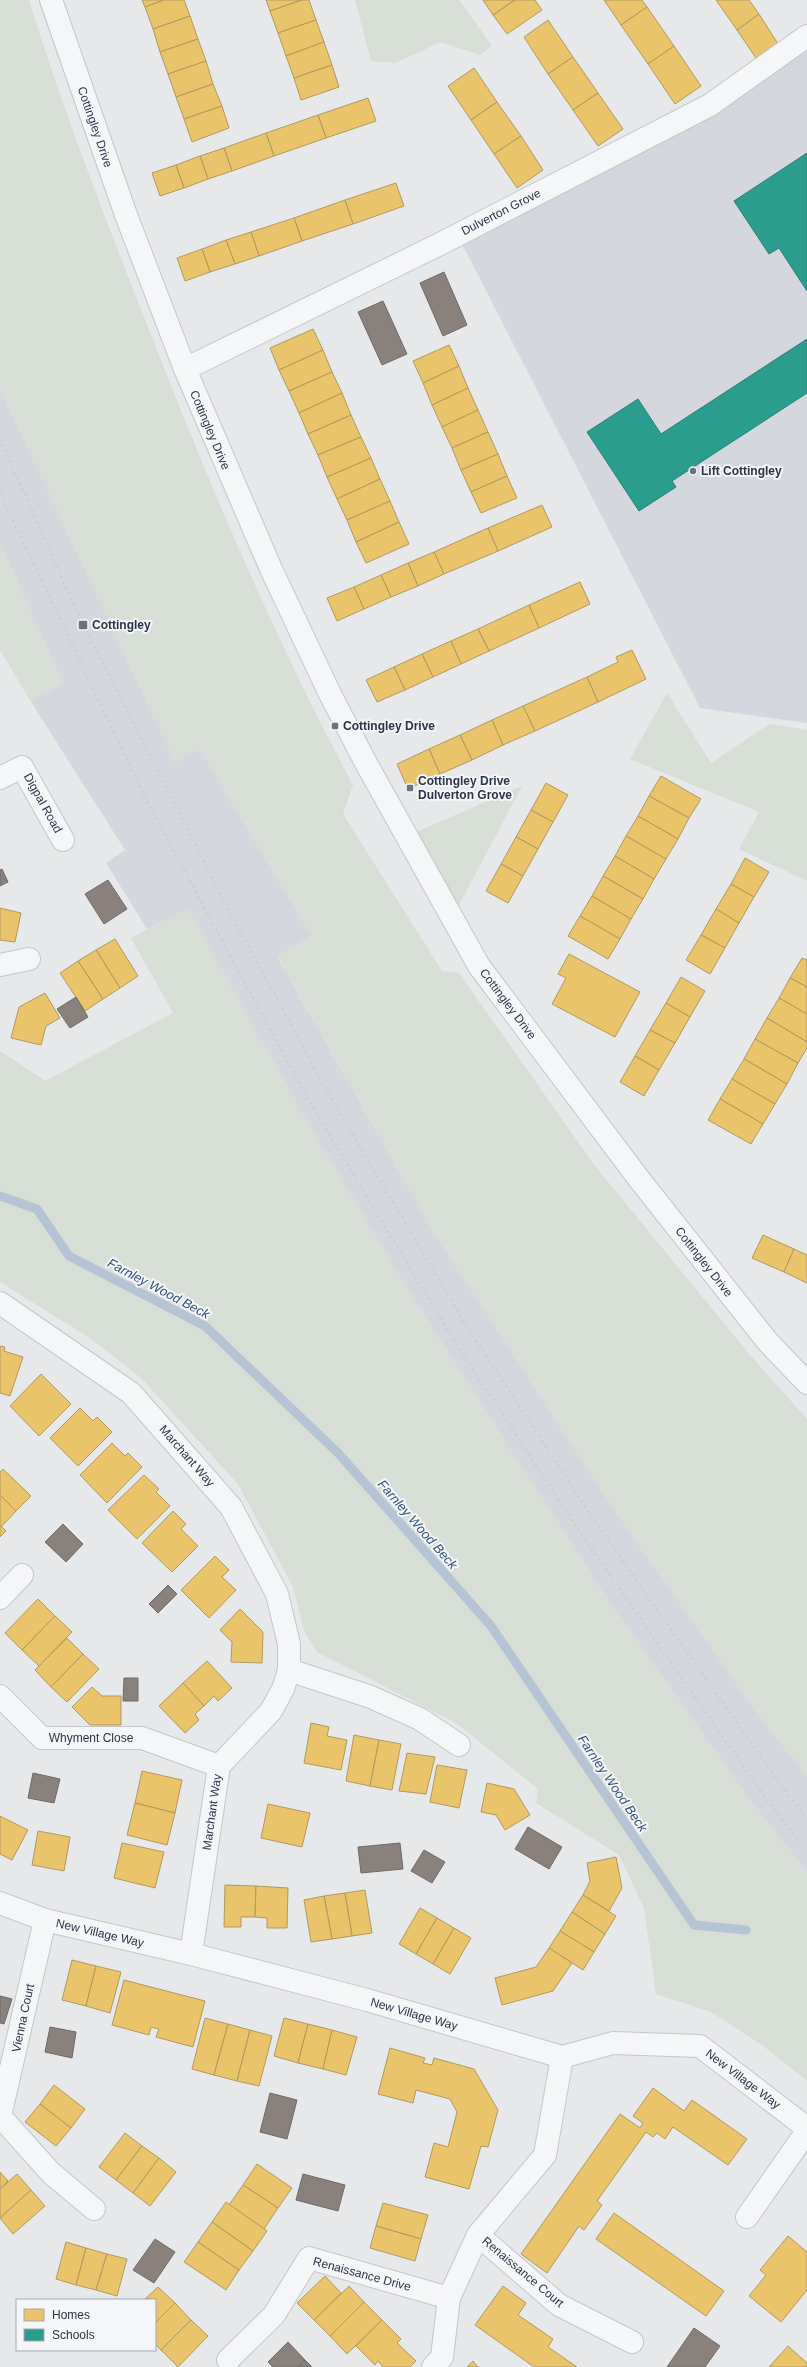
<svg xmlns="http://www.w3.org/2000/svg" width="807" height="2367" viewBox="0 0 807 2367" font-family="Arial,sans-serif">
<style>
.built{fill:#d4d7dd}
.green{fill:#d6ded6}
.homes{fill:#e9c46a;stroke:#b0995f}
.schools{fill:#2a9d8f;stroke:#2a7e79}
.industry{fill:#8a817c;stroke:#6e6a6c}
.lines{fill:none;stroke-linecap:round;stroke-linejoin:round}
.stream{stroke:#b4c4d5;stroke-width:9}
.minor-casing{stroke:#c4c6c8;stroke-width:24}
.minor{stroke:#f5f6f7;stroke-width:22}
.rail{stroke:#cecfd2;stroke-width:3;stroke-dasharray:2 4;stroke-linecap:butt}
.poi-dot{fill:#6c737f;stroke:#f4f6f9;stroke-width:1.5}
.labels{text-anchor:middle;stroke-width:4;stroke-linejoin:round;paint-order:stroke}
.street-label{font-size:12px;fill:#2b3445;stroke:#f4f6f9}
.poi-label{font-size:12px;font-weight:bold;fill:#2b3445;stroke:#f4f6f9;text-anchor:start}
.water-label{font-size:13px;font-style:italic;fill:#34527a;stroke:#f4f6f9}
</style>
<rect width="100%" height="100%" fill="#e6e8ea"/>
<g class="built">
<path d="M807 36V723L700 708 457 234 710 105Z"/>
<path d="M0 389 175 762 200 749 312 936 277 956 433 1231 611 1505 765 1724 807 1776V1872L750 1800 613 1607 521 1466 412 1296 300 1109 188 909 147 929 106 863 125 850 31 702 63 683 0 542Z"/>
</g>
<g class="green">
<path d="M0 0H29C62 107 103 213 144 317 206 477 272 634 353 785L343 814 442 971 459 973 595 1166 750 1355 807 1419V1776L765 1724 611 1505 433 1231 277 955 312 936 200 749 175 762 0 389Z"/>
<path d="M355 0H459L492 46 480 55 440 42 396 63 371 61Z"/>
<path d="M0 542 63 683 31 702 0 650Z"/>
<path d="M667 693 711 763 769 724 807 730V881L739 849 759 812 630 759Z"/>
<path d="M522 786 452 918 407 836Z"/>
<path d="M188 908 300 1109 412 1296 521 1466 613 1607 750 1800 807 1872V2081L762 2045 711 2012 656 1994 644 1908 619 1855 536 1803 538 1789 456 1723 317 1652 304 1631 293 1587 238 1484 141 1378 93 1340 0 1282V1051L45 1081 173 1013 131 938Z"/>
</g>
<g class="homes">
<path d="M142 0H164L145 7Z"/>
<path d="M164 0H184L190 16 153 29 145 7Z"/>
<path d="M266 0H302L270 11Z"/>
<path d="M302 0H309L316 20 278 33 270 11Z"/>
<path d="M483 0H515L493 15Z"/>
<path d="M515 0H535L542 10 507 34 493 15Z"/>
<path d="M604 0H642L647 7 621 25Z"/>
<path d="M716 0H749L759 14 737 30Z"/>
<path d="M647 7 674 46 648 64 621 25Z"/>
<path d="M759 14 778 44 756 58 737 30Z"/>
<path d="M190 16 198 39 160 52 153 29Z"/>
<path d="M316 20 324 42 286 56 278 33Z"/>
<path d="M548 20 573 57 548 74 524 37Z"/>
<path d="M198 39 206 61 168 74 160 52Z"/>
<path d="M324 42 332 65 294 78 286 56Z"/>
<path d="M674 46 701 86 675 104 648 64Z"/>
<path d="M573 57 598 93 573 110 548 74Z"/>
<path d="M206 61 213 84 176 97 168 74Z"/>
<path d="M332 65 339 87 301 100 294 78Z"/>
<path d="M474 68 497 102 471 120 448 86Z"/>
<path d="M213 84 222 106 184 119 176 97Z"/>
<path d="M598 93 623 129 598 146 573 110Z"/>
<path d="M368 98 376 121 326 138 318 115Z"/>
<path d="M497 102 521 136 494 154 471 120Z"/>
<path d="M222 106 229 128 192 142 184 119Z"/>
<path d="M318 115 326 138 274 156 266 133Z"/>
<path d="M266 133 274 156 232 171 224 148Z"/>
<path d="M521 136 543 170 517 188 494 154Z"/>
<path d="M224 148 232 171 208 179 200 156Z"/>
<path d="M200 156 208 179 184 188 176 165Z"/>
<path d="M176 165 184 188 160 196 152 173Z"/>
<path d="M396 183 404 206 353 224 345 200Z"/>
<path d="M345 200 353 224 302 241 294 218Z"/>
<path d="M294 218 302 241 259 256 251 232Z"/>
<path d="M251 232 259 256 235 264 226 240Z"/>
<path d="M226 240 235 264 210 272 202 249Z"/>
<path d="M202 249 210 272 185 281 177 258Z"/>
<path d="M313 329 323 350 279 370 270 348Z"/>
<path d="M449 345 459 366 423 383 413 361Z"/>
<path d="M323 350 332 372 289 391 279 370Z"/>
<path d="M459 366 468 388 432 405 423 383Z"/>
<path d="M332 372 342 393 299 413 289 391Z"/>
<path d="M468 388 478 410 442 427 432 405Z"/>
<path d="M342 393 351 415 308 434 299 413Z"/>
<path d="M478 410 488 432 452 448 442 427Z"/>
<path d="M351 415 361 437 318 455 308 434Z"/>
<path d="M488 432 498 454 461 470 452 448Z"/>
<path d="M361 437 371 458 327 477 318 455Z"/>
<path d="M498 454 507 476 471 492 461 470Z"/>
<path d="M371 458 380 479 337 499 327 477Z"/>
<path d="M507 476 517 498 481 513 471 492Z"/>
<path d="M380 479 390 501 347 520 337 499Z"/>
<path d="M390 501 399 522 356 542 347 520Z"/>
<path d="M542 505 552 527 498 551 488 528Z"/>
<path d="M399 522 409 544 366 563 356 542Z"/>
<path d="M488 528 498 551 444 574 434 552Z"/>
<path d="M434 552 444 574 418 586 408 563Z"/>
<path d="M408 563 418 586 391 597 381 575Z"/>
<path d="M381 575 391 597 364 609 354 587Z"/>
<path d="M580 582 590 604 539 628 529 605Z"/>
<path d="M354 587 364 609 337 621 327 598Z"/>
<path d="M529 605 539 628 489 651 478 629Z"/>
<path d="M478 629 489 651 461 664 451 641Z"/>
<path d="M451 641 461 664 433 677 422 654Z"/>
<path d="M632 650 646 679 598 702 587 677 618 662 616 657Z"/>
<path d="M422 654 433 677 405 690 394 667Z"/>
<path d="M394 667 405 690 377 702 366 680Z"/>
<path d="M587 677 598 702 535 731 523 706Z"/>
<path d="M523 706 535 731 503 745 492 720Z"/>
<path d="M492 720 503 745 472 760 460 735Z"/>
<path d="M460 735 472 760 440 774 429 749Z"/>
<path d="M429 749 440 774 408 789 397 764Z"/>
<path d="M661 776 701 799 689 818 649 796Z"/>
<path d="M546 783 568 795 553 822 531 810Z"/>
<path d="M649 796 689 818 678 839 638 816Z"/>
<path d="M531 810 553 822 538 849 516 837Z"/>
<path d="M638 816 678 839 666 859 626 836Z"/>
<path d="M626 836 666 859 654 879 615 856Z"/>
<path d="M516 837 538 849 523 876 501 864Z"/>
<path d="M615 856 654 879 643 899 603 876Z"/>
<path d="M745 858 769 872 754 897 731 884Z"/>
<path d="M501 864 523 876 508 903 486 891Z"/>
<path d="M603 876 643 899 631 919 592 896Z"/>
<path d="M731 884 754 897 739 923 716 909Z"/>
<path d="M592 896 631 919 620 939 580 916Z"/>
<path d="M0 908 21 913 15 942 0 940Z"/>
<path d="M716 909 739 923 725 948 701 935Z"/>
<path d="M580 916 620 939 608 959 568 936Z"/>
<path d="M701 935 725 948 710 974 686 960Z"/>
<path d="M115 939 138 976 120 988 96 950Z"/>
<path d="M96 950 120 988 103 999 78 961Z"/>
<path d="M569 954 640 992 615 1037 552 1004 566 978 558 974Z"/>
<path d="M802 958 807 960V987L790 978Z"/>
<path d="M78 961 103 999 85 1011 60 973Z"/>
<path d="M681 977 705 991 690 1017 666 1003Z"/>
<path d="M790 978 807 987V1014L779 998Z"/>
<path d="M45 993 60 1018 46 1026 41 1045 11 1038 19 1007Z"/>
<path d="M779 998 807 1014V1042L767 1018Z"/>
<path d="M666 1003 690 1017 675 1043 650 1030Z"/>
<path d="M767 1018 807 1042V1048L798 1063 755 1039Z"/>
<path d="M650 1030 675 1043 659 1070 635 1056Z"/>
<path d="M755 1039 798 1063 787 1084 744 1059Z"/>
<path d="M635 1056 659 1070 644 1096 620 1082Z"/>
<path d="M744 1059 787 1084 775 1104 732 1079Z"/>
<path d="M732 1079 775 1104 763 1124 720 1099Z"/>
<path d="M720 1099 763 1124 751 1144 708 1120Z"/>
<path d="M763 1235 794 1249 784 1272 752 1258Z"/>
<path d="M794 1249 807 1255V1283L784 1272Z"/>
<path d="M0 1346 5 1347 4 1351 23 1357 10 1396 0 1393Z"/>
<path d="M41 1374 71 1404 39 1436 10 1406Z"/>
<path d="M80 1408 93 1421 97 1417 112 1432 78 1466 50 1438Z"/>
<path d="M112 1443 125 1456 128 1453 142 1467 107 1503 80 1475Z"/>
<path d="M3 1469 31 1496 16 1511 0 1495V1472Z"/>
<path d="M144 1475 159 1489 156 1492 170 1506 137 1539 108 1510Z"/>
<path d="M0 1495 16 1511 1 1527 0 1525Z"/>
<path d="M173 1511 186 1524 181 1529 198 1546 172 1572 142 1543Z"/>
<path d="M0 1525 6 1531 0 1537Z"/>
<path d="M215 1556 229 1570 222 1577 236 1590 209 1618 181 1590Z"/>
<path d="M38 1599 55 1616 22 1650 5 1633Z"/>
<path d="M240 1609 263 1632 262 1663 231 1662 232 1642 220 1630Z"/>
<path d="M55 1616 72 1632 39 1666 22 1650Z"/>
<path d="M67 1638 83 1654 51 1687 35 1670Z"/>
<path d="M83 1654 99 1669 67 1702 51 1687Z"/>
<path d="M207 1661 232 1688 218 1701 214 1696 204 1706 183 1683Z"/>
<path d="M183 1683 204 1706 195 1714 199 1720 185 1733 159 1706Z"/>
<path d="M92 1687 102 1696H121V1725H90L72 1707Z"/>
<path d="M311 1723 329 1727 327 1736 347 1740 341 1770 304 1763Z"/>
<path d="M354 1735 379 1740 370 1786 346 1781Z"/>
<path d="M379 1740 401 1744 392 1790 370 1786Z"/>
<path d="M407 1753 435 1757 426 1794 399 1791Z"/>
<path d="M437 1765 467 1770 459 1808 430 1802Z"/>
<path d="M142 1771 182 1780 175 1813 135 1803Z"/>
<path d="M487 1783 514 1789 530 1815 505 1830 496 1815 481 1812Z"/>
<path d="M135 1803 175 1813 167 1845 127 1835Z"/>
<path d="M268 1804 310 1813 302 1847 261 1838Z"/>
<path d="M0 1816 28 1830 12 1860 0 1854Z"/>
<path d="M38 1831 70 1837 64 1871 32 1865Z"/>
<path d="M122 1843 164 1852 155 1888 114 1878Z"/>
<path d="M616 1857 622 1888 609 1911 583 1895 590 1881 587 1863Z"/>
<path d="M225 1885 256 1886 255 1917H241V1927H224Z"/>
<path d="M256 1886 288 1888 287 1928H267V1918L255 1917Z"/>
<path d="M365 1890 372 1933 352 1936 345 1893Z"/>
<path d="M345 1893 352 1936 332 1939 324 1896Z"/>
<path d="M583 1895 616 1916 605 1934 572 1912Z"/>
<path d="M324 1896 332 1939 311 1942 304 1900Z"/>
<path d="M420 1908 437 1918 416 1954 399 1944Z"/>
<path d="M572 1912 605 1934 594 1952 560 1931Z"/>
<path d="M437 1918 454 1928 433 1964 416 1954Z"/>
<path d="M454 1928 471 1938 450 1974 433 1964Z"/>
<path d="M560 1931 594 1952 583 1970 549 1948Z"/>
<path d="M549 1948 572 1963 553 1991 502 2005 495 1978 536 1967Z"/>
<path d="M72 1960 96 1966 86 2006 62 2000Z"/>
<path d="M96 1966 121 1972 110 2013 86 2006Z"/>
<path d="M124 1980 205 2001 193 2047 156 2037 159 2029 151 2027 149 2035 112 2025Z"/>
<path d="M205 2018 228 2024 214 2075 192 2069Z"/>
<path d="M284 2018 308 2024 298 2063 274 2056Z"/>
<path d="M228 2024 250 2030 237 2081 214 2075Z"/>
<path d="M308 2024 332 2030 323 2069 298 2063Z"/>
<path d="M250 2030 272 2036 259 2086 237 2081Z"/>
<path d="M332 2030 357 2037 346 2075 323 2069Z"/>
<path d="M390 2048 425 2058 423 2063 432 2065 434 2058 474 2069 498 2110 488 2147 481 2146 469 2189 425 2177 434 2143 448 2147 457 2112 450 2099 416 2090 413 2103 378 2094Z"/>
<path d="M54 2085 85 2109 71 2128 40 2104Z"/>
<path d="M653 2088 684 2111 692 2100 747 2139 728 2165 673 2127 665 2139 657 2133 653 2137 646 2132 597 2201 602 2205 584 2230 579 2226 547 2273 521 2254 620 2114 640 2128 643 2123 633 2116Z"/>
<path d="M40 2104 71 2128 56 2146 25 2122Z"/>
<path d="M125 2133 142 2146 116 2180 99 2167Z"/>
<path d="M142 2146 159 2158 133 2193 116 2180Z"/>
<path d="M159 2158 176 2172 150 2206 133 2193Z"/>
<path d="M257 2164 292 2188 278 2208 243 2185Z"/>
<path d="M0 2172 8 2181 0 2189Z"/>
<path d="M17 2174 31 2190 0 2218V2189Z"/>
<path d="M243 2185 278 2208 264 2229 229 2205Z"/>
<path d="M31 2190 45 2206 13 2234 0 2218Z"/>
<path d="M226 2202 267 2231 253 2251 212 2222Z"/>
<path d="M383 2203 428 2215 421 2239 376 2226Z"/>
<path d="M614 2213 724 2291 706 2316 596 2239Z"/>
<path d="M212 2222 253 2251 239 2270 198 2242Z"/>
<path d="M376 2226 421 2239 415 2261 370 2248Z"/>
<path d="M788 2236 807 2252V2290L781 2322 749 2296 766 2275 760 2270Z"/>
<path d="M66 2242 86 2248 76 2285 56 2279Z"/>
<path d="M198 2242 239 2270 226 2290 184 2262Z"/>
<path d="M86 2248 107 2254 96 2290 76 2285Z"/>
<path d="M107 2254 127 2259 117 2296 96 2290Z"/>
<path d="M325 2276 341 2293 314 2320 297 2303Z"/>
<path d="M349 2286 364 2302 330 2336 314 2320Z"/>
<path d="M503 2286 526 2303 518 2315 553 2339 548 2347 577 2367H534L475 2325Z"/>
<path d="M158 2287 175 2303 155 2323V2300H144Z"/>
<path d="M364 2302 382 2320 347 2354 330 2336Z"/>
<path d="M175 2303 191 2320 161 2350 155 2344V2323Z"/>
<path d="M191 2320 208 2336 178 2367 161 2350Z"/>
<path d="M382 2320 401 2339 397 2343 416 2361 410 2367H383L378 2361 375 2365 356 2346Z"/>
<path d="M788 2346 807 2363V2367H769Z"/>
<path d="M473 2361 478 2367H467Z"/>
</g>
<g class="schools">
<path d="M807 153V291L779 248 769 254 734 201Z"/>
<path d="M807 339V393L672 481 676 487 639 511 587 432 638 399 661 434Z"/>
</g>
<g class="industry">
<path d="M444 272 467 325 443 336 420 283Z"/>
<path d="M383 301 407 354 382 365 358 312Z"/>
<path d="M2 869 8 882 0 886V870Z"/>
<path d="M108 880 127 909 104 924 85 894Z"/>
<path d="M76 997 88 1017 70 1028 57 1009Z"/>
<path d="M63 1524 83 1544 66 1562 45 1542Z"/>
<path d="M168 1585 177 1594 158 1613 149 1604Z"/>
<path d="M124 1678H138V1701H123Z"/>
<path d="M33 1773 60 1779 54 1803 28 1798Z"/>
<path d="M528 1827 562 1847 549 1869 515 1849Z"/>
<path d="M400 1843 403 1869 361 1873 358 1847Z"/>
<path d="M424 1850 445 1862 432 1883 411 1871Z"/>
<path d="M0 1996 12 1999 4 2024 0 2023Z"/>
<path d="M50 2027 76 2032 72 2058 45 2052Z"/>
<path d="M270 2093 297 2100 287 2139 260 2132Z"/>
<path d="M303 2174 345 2185 338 2211 296 2200Z"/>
<path d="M155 2239 175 2252 154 2283 133 2270Z"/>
<path d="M694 2328 720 2346 705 2367H667Z"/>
<path d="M288 2342 305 2360 298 2367H273L268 2362Z"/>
<path d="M305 2360 312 2367H298Z"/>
</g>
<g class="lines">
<path class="stream" d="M0 1196 37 1209 69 1256 205 1326 338 1453 491 1626 694 1925 746 1930"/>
<g class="minor-casing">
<g id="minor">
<path d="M51 0 126 215 185 369 271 569 330 694 367 765 479 966 639 1179 767 1341 807 1383"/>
<path d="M185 369 440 244 710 105 807 36"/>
<path d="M0 778 22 767 63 840"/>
<path d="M0 965 29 959"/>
<path d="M0 1303 131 1393 231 1507 277 1594 289 1644V1670L283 1689 271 1711 219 1766 191 1954"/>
<path d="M0 1598 22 1575"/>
<path d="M289 1670 371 1697 420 1719 459 1745"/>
<path d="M0 1696 42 1738H142L219 1766"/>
<path d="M0 1903 45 1920 191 1954 367 2000 562 2057 613 2043 700 2046 807 2128"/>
<path d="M0 2116 45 1920"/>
<path d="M0 2116 51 2173 94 2209"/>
<path d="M747 2217 807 2131"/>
<path d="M478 2235 559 2305 632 2342"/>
<path d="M228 2360 274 2315 309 2258 449 2298"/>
<path d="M433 2367 442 2357 449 2298 478 2235 545 2155 562 2057"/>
</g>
</g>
<use href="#minor" class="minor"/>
<g class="rail">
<path d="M0 439 83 625 235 922 328 1093 464 1322 590 1514 777 1780 807 1819"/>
<path d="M0 493 146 800 309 1101 450 1334 575 1525 761 1792 807 1852"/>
</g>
</g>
<g class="poi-dot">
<circle cx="693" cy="471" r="4"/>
<rect x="78" y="620" width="10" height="10" rx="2"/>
<rect x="331" y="722" width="8" height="8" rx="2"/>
<rect x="406" y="784" width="8" height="8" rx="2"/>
</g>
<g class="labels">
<g class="street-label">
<text transform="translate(95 127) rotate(71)" y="4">Cottingley Drive</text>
<text transform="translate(501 212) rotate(-27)" y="4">Dulverton Grove</text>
<text transform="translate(210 430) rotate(67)" y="4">Cottingley Drive</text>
<text transform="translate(43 803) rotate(61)" y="4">Digpal Road</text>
<text transform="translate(508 1004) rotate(53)" y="4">Cottingley Drive</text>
<text transform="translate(704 1262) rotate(52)" y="4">Cottingley Drive</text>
<text transform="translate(187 1456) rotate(49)" y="4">Marchant Way</text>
<text x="91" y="1742">Whyment Close</text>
<text transform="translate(212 1812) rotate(-82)" y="4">Marchant Way</text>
<text transform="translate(100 1933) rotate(13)" y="4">New Village Way</text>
<text transform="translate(414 2014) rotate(16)" y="4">New Village Way</text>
<text transform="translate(23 2018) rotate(-78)" y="4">Vienna Court</text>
<text transform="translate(743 2079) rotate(37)" y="4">New Village Way</text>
<text transform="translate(523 2272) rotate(40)" y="4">Renaissance Court</text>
<text transform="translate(362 2274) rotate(15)" y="4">Renaissance Drive</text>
</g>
<g class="poi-label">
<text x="701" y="475">Lift Cottingley</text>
<text x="92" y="629">Cottingley</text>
<text x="343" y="730">Cottingley Drive</text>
<text x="418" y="785">Cottingley Drive<tspan x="418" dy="14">Dulverton Grove</tspan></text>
</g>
<g class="water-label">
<text transform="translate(159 1288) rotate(28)" y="5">Farnley Wood Beck</text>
<text transform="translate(418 1524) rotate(49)" y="5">Farnley Wood Beck</text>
<text transform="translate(613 1783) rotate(56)" y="5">Farnley Wood Beck</text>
</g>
</g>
<rect x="16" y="2299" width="140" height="52" fill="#f4f6f9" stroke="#a4a8b1"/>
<rect x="24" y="2309" width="20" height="12" fill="#e9c46a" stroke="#a4a8b1"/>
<text x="52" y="2319" font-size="12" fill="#2b3445">Homes</text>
<rect x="24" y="2329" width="20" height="12" fill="#2a9d8f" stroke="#a4a8b1"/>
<text x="52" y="2339" font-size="12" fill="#2b3445">Schools</text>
</svg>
